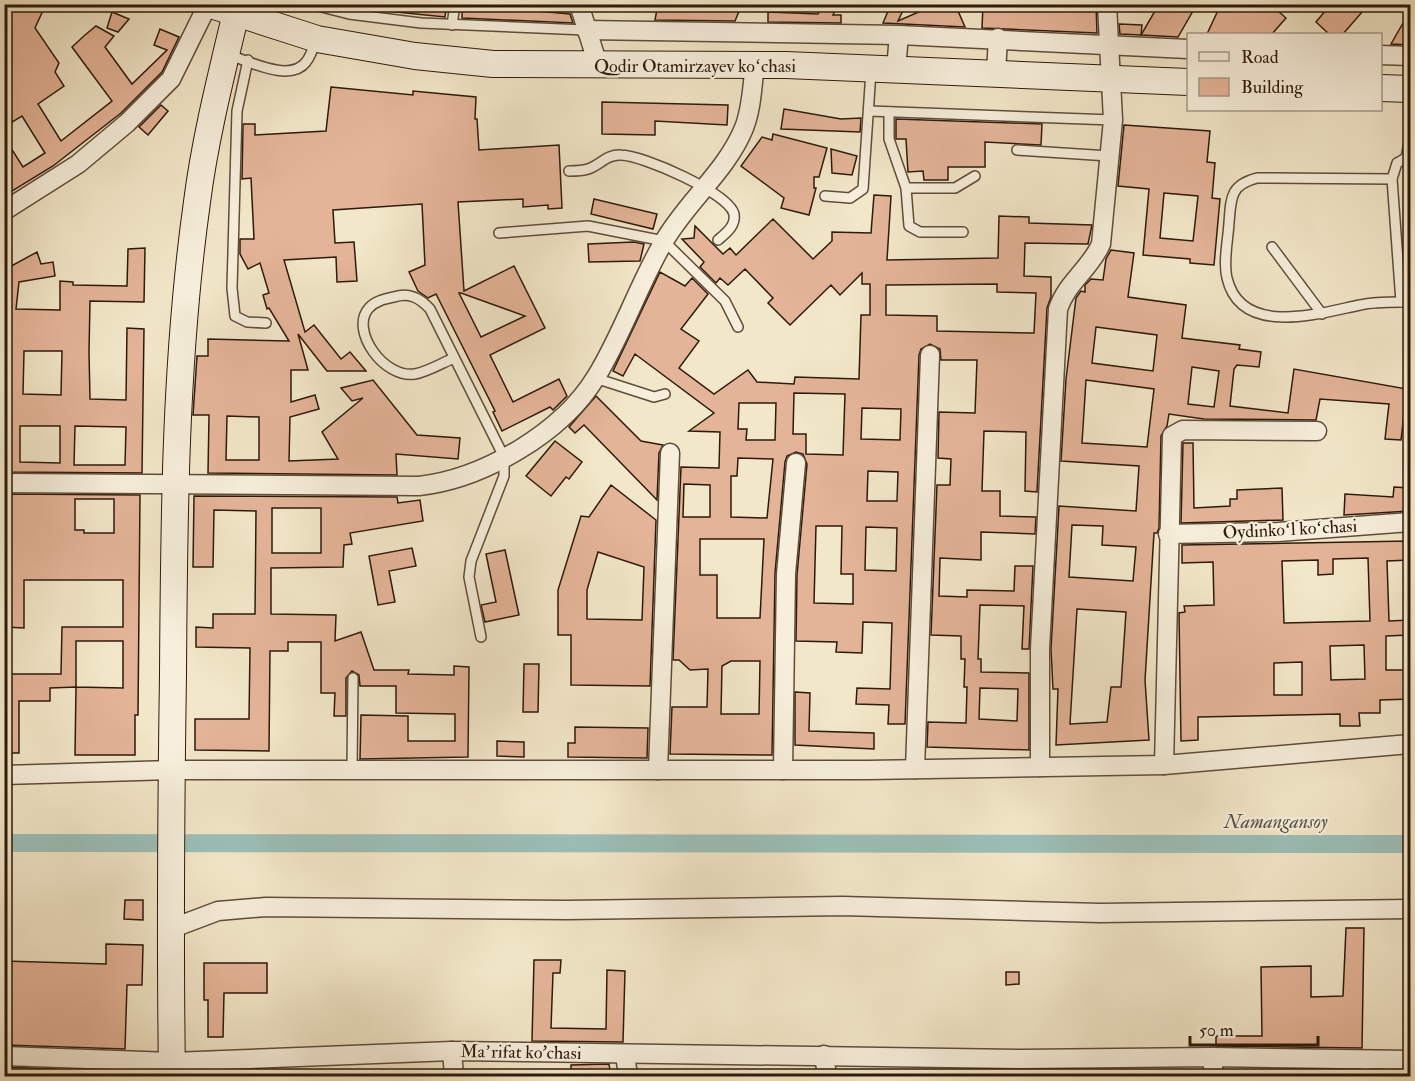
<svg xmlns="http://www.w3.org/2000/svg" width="1415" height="1081" viewBox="0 0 1415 1081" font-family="'IM FELL Double Pica',serif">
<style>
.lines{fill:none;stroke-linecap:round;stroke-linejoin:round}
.canal{stroke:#9bbfb8;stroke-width:18}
.building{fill:#e4b498;stroke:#2e1a0a;stroke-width:1.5;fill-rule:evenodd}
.lane-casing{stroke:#5f4d3a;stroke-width:12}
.street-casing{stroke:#5f4d3a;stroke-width:21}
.secondary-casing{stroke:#2e1a0a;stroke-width:28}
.lane{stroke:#f7efdc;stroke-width:9}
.street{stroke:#f7efdc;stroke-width:18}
.secondary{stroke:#f7efdc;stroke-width:26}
.labels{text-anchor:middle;stroke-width:4.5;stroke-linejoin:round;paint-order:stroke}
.street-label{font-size:18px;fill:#2e1a0a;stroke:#f7efdc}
.water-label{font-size:20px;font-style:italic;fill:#545447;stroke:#f7efdc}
</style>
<rect width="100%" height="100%" fill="#f2e7c9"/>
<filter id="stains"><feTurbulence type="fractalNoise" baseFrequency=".00333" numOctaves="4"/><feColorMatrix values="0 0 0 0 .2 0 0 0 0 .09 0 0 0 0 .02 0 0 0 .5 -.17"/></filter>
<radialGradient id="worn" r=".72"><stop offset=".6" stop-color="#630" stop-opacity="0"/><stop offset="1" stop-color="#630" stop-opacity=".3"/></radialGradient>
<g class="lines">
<path class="canal" d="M4 843 1410 844"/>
</g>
<g class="building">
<path d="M4 4H46L35 28 59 63 55 72 64 86 38 104 61 141 112 101 72 47 85 35 96 26 114 36 105 47 132 84 167 50 154 45 160 29 179 37 162 72 121 113 53 166 4 196V177L12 173 4 161V137L23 167 45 153 22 116 4 127Z"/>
<path d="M358 4H410L446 8 445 17 357 8Z"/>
<path d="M462 4H524L526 10 570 14 573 23 462 18Z"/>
<path d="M707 4H742L735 21 655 20 657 9H705Z"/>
<path d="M823 4H838L833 15H841V23L768 22V12L818 14Z"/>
<path d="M891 4H906L898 21 937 4H955L965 27 883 23Z"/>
<path d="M983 4H1096L1097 33 982 28Z"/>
<path d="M1159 4H1197L1178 37 1141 35Z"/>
<path d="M1221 4H1283L1278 11 1286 18 1272 34H1207Z"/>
<path d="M1331 4H1369L1343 34H1329L1316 22Z"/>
<path d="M1410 11V45L1391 44Z"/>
<path d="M112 12 129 19 118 32 107 28Z"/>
<path d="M1119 24 1142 25 1141 35 1120 34Z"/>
<path d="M331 87 413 95V91L476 97 475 119H477L479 150 559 145 562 208 548 209V205L523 207V199L458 202 464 291 514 266 545 328 490 355 513 402 559 379 567 396 553 410 550 407 502 431 493 412 495 411 436 294 428 298 418 291 409 272 425 265 422 204 333 210 335 243 354 242 357 281 337 282 336 257 284 260 305 332 314 325 341 359 350 352 366 371H327L298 334 308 370H291V402L315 395 319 409 290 417 289 461 338 459 322 432 363 398 352 401 341 388 373 380 417 435 460 438 458 459 396 454 397 475 208 473 209 415H193L197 356H208V339L289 341 269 308 267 309 263 295 269 293 260 263 248 269 240 254V239H254L251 178 242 179 243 124H255V135L326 131ZM459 293H461L525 316 481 337ZM227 416 259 417V460H226Z"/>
<path d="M602 102 728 105 727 125 655 121V135L602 134Z"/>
<path d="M161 105 168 111 148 135 139 127Z"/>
<path d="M784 109 841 119 861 118 860 132 781 129Z"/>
<path d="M896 119 1042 124 1041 145 985 142V167H948V180H924L923 171 908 172 906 139H896Z"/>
<path d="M1124 125 1210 131 1207 162 1215 163 1212 198 1220 199 1214 265 1190 263V259L1143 255 1149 189 1118 186ZM1164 193 1198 196 1193 241 1160 238Z"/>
<path d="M773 134 827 148 819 177H814V188H816L809 215 781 208 784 198 741 166 762 137 772 140Z"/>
<path d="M831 149 857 156 852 175 832 173Z"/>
<path d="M874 195 891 196 887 260 998 258 999 216 1029 217V223L1092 225 1088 244 1025 243 1024 276 1051 277V297L1047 308 1037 492 1025 491 1026 432 984 431 982 491H1000V516L1036 517 1035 534 981 532V560L940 558 939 596 967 597V590L1014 591 1015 566H1033L1029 649H1022L1024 606 980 605 978 659H981V672L1029 673V750L927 747 928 722 966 723 967 687H964L965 659H961V636L931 635 937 485H950L951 459 938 458 939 412 975 413 977 360H941L940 349 930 344 921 349 919 355 905 724H888L889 705 856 704 857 688 890 689 892 623 863 622 862 653 836 652 837 642 796 641 797 575 807 464 803 454 796 452 787 456 785 462 775 573 772 755 670 754 672 707H707L708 669 690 670 679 660H673L681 467 719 468 720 432 689 431 714 413 635 354 623 376 613 371 660 272 685 286 692 278 708 294 681 329 699 341 679 368 714 394 748 370 757 382 794 384 795 377 859 379 861 315H870V284H862V273L840 295 831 285 790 325 768 303 773 298 745 269 728 285 720 278 716 283 700 267 704 262 682 239 694 238 695 226 723 254 730 248 736 255 773 219 813 259 832 241V232L871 233ZM997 284V292L1036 293 1034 333 937 331V316L886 315V285ZM794 393 845 394 843 455 806 454V434H793ZM739 403H776L775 440H746L747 429H738ZM862 408 901 409 900 440 861 439ZM738 458 773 459 767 518 731 517V476H737ZM868 471 898 472 897 501H867ZM684 484 710 485V517H683ZM816 526H842L841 574H853V604L814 603ZM866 527 897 528 896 571 865 570ZM700 539H764L760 618H717V575H700ZM731 661H760L759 714H721L722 666ZM980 688 1018 689 1017 721 979 719Z"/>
<path d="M594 199 657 214 653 229 591 214Z"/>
<path d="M634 242 644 244 640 261 589 262 588 244Z"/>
<path d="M145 248 144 302 90 301 89 352 90 399 126 400 127 328 144 329 142 473 5 472 7 351H4V270L37 252 41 264 53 262 55 276 19 282 16 309 60 310V281L73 282V285L127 286 128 249ZM24 351H62L61 395 23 394ZM20 426H60V463L20 462ZM75 426 126 427 125 465H74Z"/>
<path d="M1111 250 1134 253 1128 297 1186 305 1182 338 1240 345 1239 349 1261 352 1259 367 1237 365 1234 369 1230 406 1288 413 1294 369 1407 389 1401 440 1385 439 1389 404 1320 399 1316 420 1204 419 1169 414 1167 426 1161 436 1159 528 1157 533H1154L1145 680 1149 740 1056 745 1058 689H1053L1051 649 1059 506 1136 511 1139 466 1061 461 1066 379 1076 298 1081 291 1085 292V285L1091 279 1103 280 1106 259ZM1096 327 1157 335 1153 371 1092 363ZM1192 367 1219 371 1214 407 1188 404ZM1086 380 1154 389 1147 447 1082 443ZM1072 525 1103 526 1102 545 1136 547 1133 581 1069 577ZM1077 609 1126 612 1121 687H1111L1107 722 1070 724Z"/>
<path d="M596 396 641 441 663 445 659 453 657 500 584 425 575 433 569 427Z"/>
<path d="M555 441 582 462 569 479 566 477 551 496 526 476Z"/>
<path d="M1183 443H1193L1194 508 1230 506V499H1237V490L1282 488 1283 520 1181 523Z"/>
<path d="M611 485 656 520 650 686 571 685V635H558V590L581 516 589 517ZM598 552 644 567 642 620 587 619V590Z"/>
<path d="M1394 487 1410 488V511L1344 515 1345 494 1393 497Z"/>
<path d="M4 494 140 495 138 715H135V755H75L76 687 50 688V701H19V753H4V674H61L62 627H123V580H24V628L4 627ZM75 499H114V533H84V530H75ZM76 641H123V688L76 687Z"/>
<path d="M194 496 397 497 398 503 420 500 423 521 350 533 352 544 344 545 343 567 271 568V614L336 615 335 641 361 632 374 670H409L408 674 454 675V666L469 667 468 757 360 759 361 715 408 716V741H455V714L396 713V686H360L359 675 352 671 346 678V716H334L335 693H321V642H288V651H270L269 751 195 750V719H249L250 648 196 647V627L213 628V614H255L256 511 214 510 213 567H193ZM272 508H321V553H272Z"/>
<path d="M1410 541V560L1387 561 1389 621 1410 620V635L1386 636V670H1410V699L1380 700V713H1359L1360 726H1340V714L1198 717V740L1181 741 1179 613 1185 612 1184 606 1214 605 1213 562 1182 563V545ZM1368 558 1370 621 1284 623 1282 561 1318 560V575L1333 574V559ZM1364 645 1365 679 1331 680 1330 646ZM1302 662V695H1274V663Z"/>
<path d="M412 548 416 566 389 571 395 602 378 605 369 556Z"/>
<path d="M505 550 519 615 485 622 481 605 496 602 486 554Z"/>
<path d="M524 664H539L538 712H523Z"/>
<path d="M795 692 810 693 809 731 874 733V749L795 745Z"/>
<path d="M575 727 648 728 647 758 568 757V743H575Z"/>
<path d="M497 741 524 742V757L497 756Z"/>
<path d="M125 900H143V920L124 919Z"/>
<path d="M1346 928H1364L1362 1048 1216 1046V1036H1262L1261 967 1311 966V997L1343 996Z"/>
<path d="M106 944 143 945 142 985H127L125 1049 4 1045V961L106 964Z"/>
<path d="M534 960H561L560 973H553L551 1028 606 1029 607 970 625 971 623 1042 532 1041Z"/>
<path d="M204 963H267V993H224L223 1037H208V1000H204Z"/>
<path d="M1006 972H1019V984L1006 985Z"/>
<path d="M609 1064 611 1077H571V1065Z"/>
<path d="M4 1067 56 1069V1077H4Z"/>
<path d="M84 1070 106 1071V1077H84Z"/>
</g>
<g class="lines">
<g class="lane-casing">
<g id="lane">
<path d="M310 4 349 14 421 23 586 30"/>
<path d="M452 25 455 4"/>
<path d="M229 55C249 61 290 83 306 62 311 56 313 47 317 40"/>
<path d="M248 60 237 111 232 288 235 316 247 322 266 323"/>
<path d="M869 111 1113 120"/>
<path d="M889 112V139L906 188 909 226 920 232H963"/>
<path d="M1410 138 1406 158 1397 163 1392 179 1401 302H1410"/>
<path d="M1017 150 1109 156"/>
<path d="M569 171C575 171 582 171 588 169 600 165 607 154 621 155 642 155 729 193 734 214 736 226 726 233 718 240"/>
<path d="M1392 179 1257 178C1230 185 1231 198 1229 223 1228 240 1223 262 1227 278 1241 338 1320 313 1360 305 1373 302 1387 302 1401 302"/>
<path d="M906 188H955L975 176"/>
<path d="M825 196 850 198 863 189 871 71"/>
<path d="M499 233 588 226 664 241 725 301 738 327"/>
<path d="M1272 247 1322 314"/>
<path d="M454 358C442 363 427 372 415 374 384 379 349 330 369 308 375 301 385 299 394 297 409 292 420 298 430 309L504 457V476L471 561 469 577 481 637"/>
<path d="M595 378 654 397 665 394"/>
<path d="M352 770 353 678"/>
<path d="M1365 1060 1367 1076"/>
</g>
</g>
<g class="street-casing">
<g id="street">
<path d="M579 4 598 65"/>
<path d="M586 30 899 35 1188 49"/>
<path d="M1380 55 1410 56"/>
<path d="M896 69 899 35"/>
<path d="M996 73 998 38"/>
<path d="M4 211 78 164 127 123 171 79 208 4"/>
<path d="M4 483 419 486C483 479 562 433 596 377 622 335 638 286 663 243 686 202 726 172 744 128 752 108 752 86 755 65"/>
<path d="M1168 534 1278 532 1410 522"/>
<path d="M1164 765 1172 436 1183 430 1317 431"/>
<path d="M1040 767V649L1058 309C1067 282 1090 269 1101 244L1113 120 1107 4"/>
<path d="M915 769 930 355"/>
<path d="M658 770 670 453"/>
<path d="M783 770 786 574 796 463"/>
<path d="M4 775 172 770H868L1164 765 1410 744"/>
<path d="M173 928 218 911 266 907 567 910 842 906 1100 913 1410 909"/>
<path d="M452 1051 454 1076"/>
<path d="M625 1054 628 1076"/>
<path d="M824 1055 827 1076"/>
<path d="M4 1056 172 1062 452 1051 1022 1059 1212 1057 1410 1060"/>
<path d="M1212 1057 1214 1076"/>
</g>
</g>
<g class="secondary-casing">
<g id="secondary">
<path d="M208 4 317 39 415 56 493 64 786 65 1188 82"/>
<path d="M1380 88 1410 89"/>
<path d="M172 1076C170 942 171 808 173 674 174 516 175 359 197 202 205 139 221 76 236 13"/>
</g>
</g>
<use href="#lane" class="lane"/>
<use href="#street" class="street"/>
<use href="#secondary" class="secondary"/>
</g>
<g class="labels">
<g class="street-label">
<text x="695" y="72">Qodir Otamirzayev koʻchasi</text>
<text transform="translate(1290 529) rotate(-3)" y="6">Oydinkoʻl koʻchasi</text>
<text transform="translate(521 1052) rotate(1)" y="6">Maʼrifat ko'chasi</text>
</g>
<g class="water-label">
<text x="1276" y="828">Namangansoy</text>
</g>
</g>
<rect width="1415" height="1081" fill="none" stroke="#f2e7c9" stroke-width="24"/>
<rect x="6" y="6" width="1403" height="1069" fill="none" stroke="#2e1a0a" stroke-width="3"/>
<rect x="12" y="12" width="1391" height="1057" fill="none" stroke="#2e1a0a" stroke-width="1.5"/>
<rect x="1187" y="33" width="195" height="78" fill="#f7efdc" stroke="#a79a88" stroke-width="1.5"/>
<rect x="1199" y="52" width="30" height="9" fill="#f7efdc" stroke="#a79a88" stroke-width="1.5"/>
<text x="1241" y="63" font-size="18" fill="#2e1a0a">Road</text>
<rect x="1199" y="78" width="30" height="18" fill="#e4b498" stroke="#a79a88" stroke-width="1.5"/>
<text x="1241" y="93" font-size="18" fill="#2e1a0a">Building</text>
<path d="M1190 1036v9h128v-9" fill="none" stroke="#2e1a0a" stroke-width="3"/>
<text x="1199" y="1036" font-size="18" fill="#2e1a0a" stroke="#f7efdc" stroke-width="4.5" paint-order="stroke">50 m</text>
<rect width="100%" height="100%" filter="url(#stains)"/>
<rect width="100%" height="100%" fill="url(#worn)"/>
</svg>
